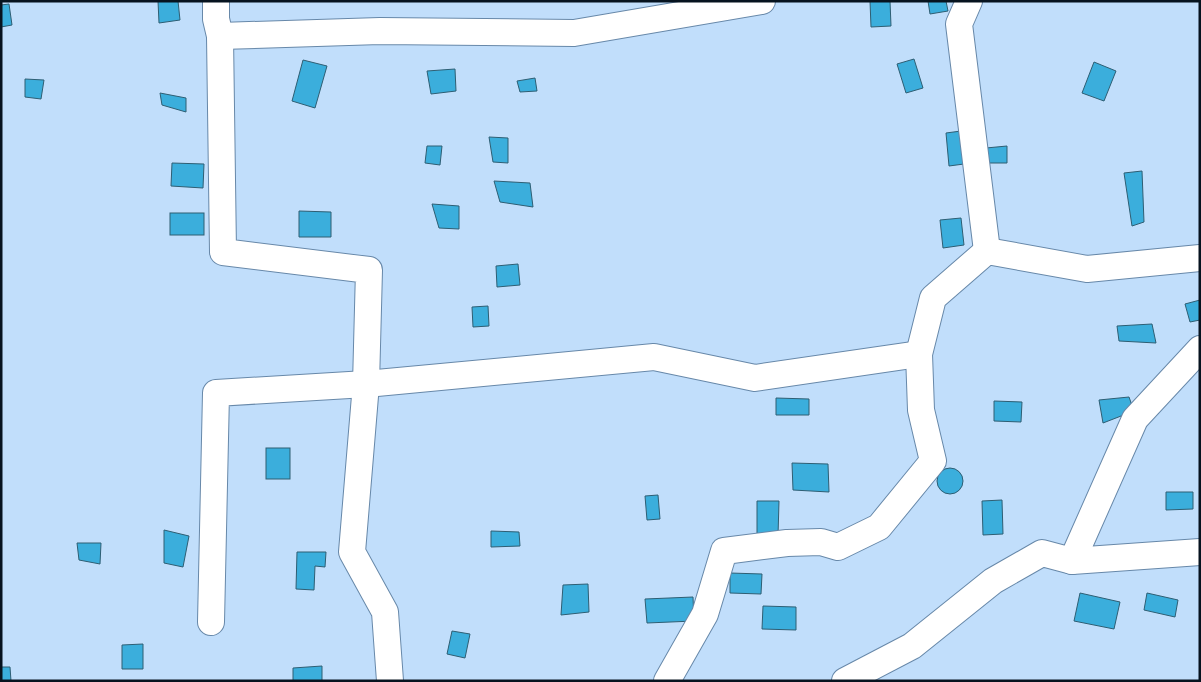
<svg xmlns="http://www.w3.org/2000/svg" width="1201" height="682" viewBox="0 0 1201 682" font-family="Poppins,sans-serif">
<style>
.building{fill:#3baedc;stroke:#2e5e73}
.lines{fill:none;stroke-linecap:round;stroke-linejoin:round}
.minor-casing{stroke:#6788a9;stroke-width:28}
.minor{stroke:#fff;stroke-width:26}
</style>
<rect width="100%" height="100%" fill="#c1defb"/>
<g class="building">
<path d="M158 1H178L180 20 159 23Z"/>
<path d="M870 1H890L891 26 871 27Z"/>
<path d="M928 1H946L948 11 930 14Z"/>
<path d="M9 4 12 25 1 27V5Z"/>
<path d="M914 59 923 88 906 93 897 64Z"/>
<path d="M303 60 327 66 315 108 292 101Z"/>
<path d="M1094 62 1116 71 1104 101 1082 93Z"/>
<path d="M455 69 456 91 431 94 427 71Z"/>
<path d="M535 78 537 91 520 92 517 81Z"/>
<path d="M25 79 44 80 41 99 25 97Z"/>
<path d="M160 93 186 98V112L162 105Z"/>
<path d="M961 131 964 164 949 166 946 133Z"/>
<path d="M489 137 508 138V163L493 162Z"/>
<path d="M427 146H442L440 165 425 163Z"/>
<path d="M1007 146V163H988L986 148Z"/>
<path d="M172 163 204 164 203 188 171 186Z"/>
<path d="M1142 171 1144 222 1132 226 1124 173Z"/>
<path d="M494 181 530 183 533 207 500 202Z"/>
<path d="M432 204 459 206V229L439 228Z"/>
<path d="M299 211 331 212V237H299Z"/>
<rect x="170" y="213" width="34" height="22"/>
<path d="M961 218 964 245 943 248 940 220Z"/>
<path d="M518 264 520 285 497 287 496 266Z"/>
<path d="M1200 300V320L1190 322 1185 304Z"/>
<path d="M488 306 489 326 473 327 472 307Z"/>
<path d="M1152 324 1156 343 1119 341 1117 326Z"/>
<path d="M1129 397 1134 411 1103 423 1099 400Z"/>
<path d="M776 398 809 399V415H776Z"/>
<path d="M994 401 1022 402 1021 422 994 421Z"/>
<rect x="266" y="448" width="24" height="31"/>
<path d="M792 463 828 464 829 492 793 490Z"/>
<circle cx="950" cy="481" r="13"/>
<path d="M1166 492H1193V509L1166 510Z"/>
<path d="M658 495 660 519 647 520 645 496Z"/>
<path d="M1002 500 1003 534 983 535 982 501Z"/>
<path d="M757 501H779L778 536H757Z"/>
<path d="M164 530 189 536 183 567 164 563Z"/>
<path d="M491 531 519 532 520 546 491 547Z"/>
<path d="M77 543H101L100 564 79 560Z"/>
<path d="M297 552H326L325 567 315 566 314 590 296 589Z"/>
<path d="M730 573 762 574 761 594 730 593Z"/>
<path d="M588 584 589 612 561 615 563 585Z"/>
<path d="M1080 593 1120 602 1114 629 1074 621Z"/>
<path d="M1147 593 1178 600 1175 617 1144 610Z"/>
<path d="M693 597 694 621 647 623 645 599Z"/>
<path d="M763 606 796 607V630L762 629Z"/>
<path d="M452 631 470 634 465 658 447 654Z"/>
<path d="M143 644V669H122V645Z"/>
<path d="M322 666V681H293V668Z"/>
<path d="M1 667H10L11 681H1Z"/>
</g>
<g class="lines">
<g class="minor-casing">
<g id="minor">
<path d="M216 1V19L220 36 223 252 369 270 366 384 352 552 385 612 390 681"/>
<path d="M969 1 959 24 987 251"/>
<path d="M220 36 380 31 574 33 762 1"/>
<path d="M1200 349 1135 419 1072 561 1200 552"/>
<path d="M211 622 216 393 366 384 654 357 755 378 919 354"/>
<path d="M667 681 705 614 724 551 787 543 821 542 838 547 879 527 933 461 921 410 919 354 933 298 987 251 1087 269 1200 258"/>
<path d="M845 681 912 646 993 581 1042 553 1072 561"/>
</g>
</g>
<use href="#minor" class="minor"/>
</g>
<rect width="1201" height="682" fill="none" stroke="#06131f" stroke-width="5"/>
</svg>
